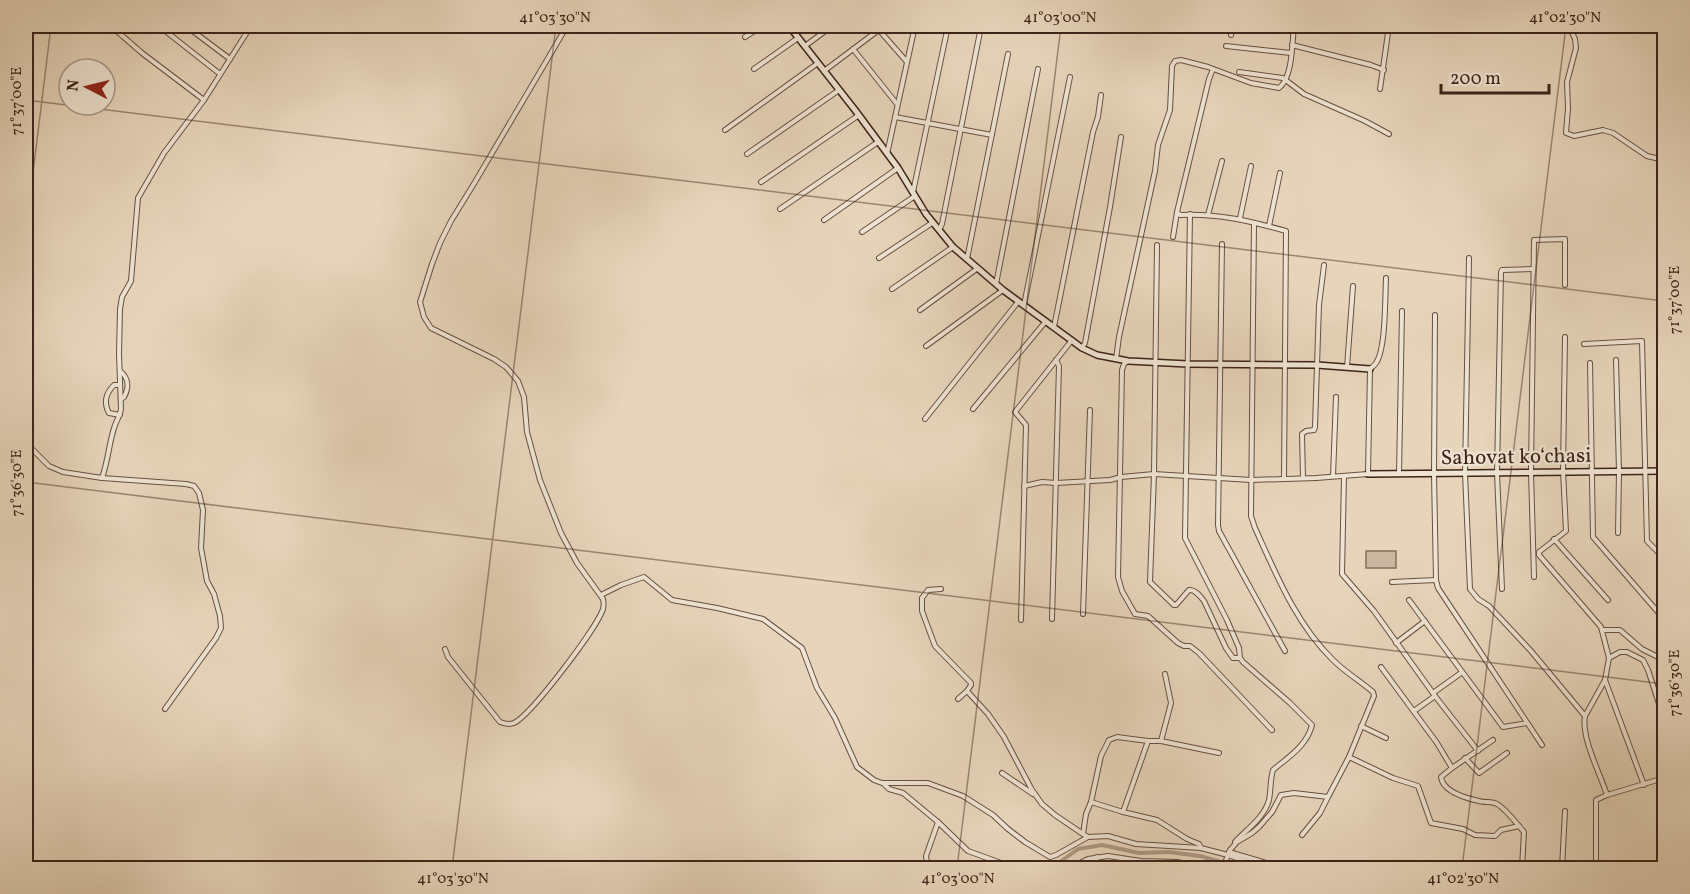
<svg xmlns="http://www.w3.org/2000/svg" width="1690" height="894" viewBox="0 0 1690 894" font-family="Vollkorn,serif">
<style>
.green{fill:#cab79f;stroke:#846d5c;stroke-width:1.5}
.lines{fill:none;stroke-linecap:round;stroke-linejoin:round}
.canal{stroke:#ad9884;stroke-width:4}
.street-casing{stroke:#685042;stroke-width:6}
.secondary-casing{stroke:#3d2319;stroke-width:8}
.street{stroke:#efe4d3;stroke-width:4}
.secondary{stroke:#efe4d3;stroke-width:5}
.ticks{fill:none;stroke:#3d2319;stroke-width:1.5;stroke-opacity:0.45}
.labels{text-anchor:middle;stroke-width:4.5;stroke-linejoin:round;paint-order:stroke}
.street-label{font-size:21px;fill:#3d2319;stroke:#efe4d3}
.neatline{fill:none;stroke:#3d2319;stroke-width:2}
.ticks-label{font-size:15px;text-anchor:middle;fill:#3d2319}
</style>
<rect width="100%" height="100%" fill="#e7d5bb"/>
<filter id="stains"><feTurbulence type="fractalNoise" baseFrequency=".00333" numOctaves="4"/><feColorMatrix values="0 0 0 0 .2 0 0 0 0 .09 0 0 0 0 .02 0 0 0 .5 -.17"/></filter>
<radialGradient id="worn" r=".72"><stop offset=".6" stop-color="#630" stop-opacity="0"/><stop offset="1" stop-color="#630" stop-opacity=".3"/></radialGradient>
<rect class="green" x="1366" y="551" width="30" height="17"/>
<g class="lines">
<path class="canal" d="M1056 868 1060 862 1078 849 1102 845 1139 853 1169 852 1200 856 1242 868"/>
<g class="street-casing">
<g id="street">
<path d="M111 26 142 53 204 100"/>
<path d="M159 26 220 74"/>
<path d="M186 26 230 59"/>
<path d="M1263 26 1294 28"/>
<path d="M1569 26 1575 39 1576 48 1567 82 1568 108 1566 133 1574 136 1603 130 1613 133 1647 156 1664 160"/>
<path d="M67 30 71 26"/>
<path d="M879 30 907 62"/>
<path d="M1231 35 1233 26"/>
<path d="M745 37 762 26"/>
<path d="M1292 45 1371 65 1384 70"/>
<path d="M805 46 832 26"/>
<path d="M1226 46 1291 53"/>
<path d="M853 49 897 104"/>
<path d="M754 69 798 38"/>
<path d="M1213 69 1209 79 1177 212 1180 215C1217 213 1250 221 1286 231L1284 479"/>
<path d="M824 71 884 26"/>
<path d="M1239 72 1283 78 1304 94 1365 121 1389 134"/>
<path d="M1380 89 1389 26"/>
<path d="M895 117 992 135"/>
<path d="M725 130 818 63"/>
<path d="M747 154 839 90"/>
<path d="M887 154 915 26"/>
<path d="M761 182 859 115"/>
<path d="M913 192 948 26"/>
<path d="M780 209 878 142"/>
<path d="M1190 214 1185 538 1227 620 1239 648 1240 658 1243 662 1290 703 1312 725C1307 746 1287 758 1273 770 1270 780 1271 790 1269 800 1264 818 1247 829 1235 842"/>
<path d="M1208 215 1222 161"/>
<path d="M1240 218 1251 166"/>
<path d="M824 220 898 168"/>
<path d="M1269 226 1280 173"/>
<path d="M939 230 942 224 980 32"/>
<path d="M862 232 915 196"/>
<path d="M1173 237 1177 212"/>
<path d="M1222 244 1218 525 1219 531 1285 651"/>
<path d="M1157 245 1154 474 1150 582 1174 605H1176L1189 590C1195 589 1200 596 1204 601L1226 648 1233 658H1240"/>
<path d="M879 258 932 223"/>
<path d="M1469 258 1465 473 1470 589 1478 599 1489 606 1531 651 1585 716"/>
<path d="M967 259 1008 54"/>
<path d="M996 284 1038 69"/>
<path d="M892 289 953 247"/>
<path d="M1024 305 1070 77"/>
<path d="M920 310 978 268"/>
<path d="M1435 315 1434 474 1436 580 1438 588 1542 745"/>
<path d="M1054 327 1093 132 1098 117 1101 95"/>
<path d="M1565 337 1563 471 1566 531 1539 552V555L1601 627 1609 658"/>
<path d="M1584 344 1642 341 1647 541 1664 558"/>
<path d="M926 346 1003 290"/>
<path d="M1082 348 1085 343 1110 207 1121 137"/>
<path d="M1116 359 1119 337 1155 171 1158 145 1170 110 1172 66 1175 61 1181 60 1208 67 1251 83 1279 88C1293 77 1292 43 1294 26"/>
<path d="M1616 360 1619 471 1618 533"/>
<path d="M1128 361 1124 364 1122 370 1118 577 1122 591 1135 614 1148 616 1178 643 1184 646H1190L1199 653 1272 730"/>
<path d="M1590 363 1593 537 1664 619"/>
<path d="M1347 367 1353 286"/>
<path d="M120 371C129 378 129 388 124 397L121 399"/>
<path d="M973 409 1046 321"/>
<path d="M120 415 109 413C103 402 106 393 114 385H120"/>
<path d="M925 419 1018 302"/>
<path d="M26 443 49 466 63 472 102 478 186 484 194 486 199 493 203 510 201 548 207 581 214 594 220 616 221 628 216 638 165 709"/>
<path d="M1399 474 1402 311"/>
<path d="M1333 476 1336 397"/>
<path d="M1344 476 1342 574 1374 611 1435 696 1478 751"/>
<path d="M102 478C108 461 109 444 114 428 116 421 120 416 121 409L119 354 120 309 122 297 131 281 138 198 164 153 204 100 251 26"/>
<path d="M1303 478 1302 434 1306 431 1314 430 1315 427 1319 305 1324 265"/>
<path d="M1024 486 1042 482 1056 483 1110 480 1121 477 1154 474 1251 480 1316 478 1368 474 1370 369C1371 368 1375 365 1376 363 1386 349 1385 297 1386 278"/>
<path d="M1554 539 1608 600"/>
<path d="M1534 577 1531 472 1534 240 1565 239V285"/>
<path d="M1392 582 1436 580"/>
<path d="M941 589 928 590 922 598V611L935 646 971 683V685L967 691 988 714 1004 737 1032 790 1042 804 1055 815 1083 834 1088 837 1108 836 1136 844 1201 848 1228 855 1266 868"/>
<path d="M1502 589 1497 473 1501 272 1502 270 1533 269"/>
<path d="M601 595 621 585 644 577 672 600 717 608 763 619 802 648 817 688 835 718 857 767 874 780 882 783H928L963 796 993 815 1008 829 1025 842 1050 857 1056 855 1088 837"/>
<path d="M1409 600 1503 727 1527 723"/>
<path d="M1083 614 1090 410"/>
<path d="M1052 619 1059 366 1056 360"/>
<path d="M1021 620 1026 425 1015 412 1072 340"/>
<path d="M1602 630H1620L1642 649 1664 660"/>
<path d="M1396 643 1425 621"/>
<path d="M445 649 448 657 500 722C505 724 509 725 514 723 531 715 597 628 603 609 604 604 604 604 603 599L577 563 561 533 540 480 527 432 524 397 518 381 506 367 494 359 431 328 424 317 420 302 432 264 440 243 451 221 475 182 567 26"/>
<path d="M1381 667 1437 743 1452 768"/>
<path d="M1605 680 1644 785"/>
<path d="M1433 693 1461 673"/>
<path d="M958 699 967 691"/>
<path d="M1414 711 1435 696"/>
<path d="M1361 726 1386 738"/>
<path d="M1493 740 1452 768 1441 777C1443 792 1465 798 1479 801 1484 803 1492 801 1497 804 1506 809 1517 824 1524 832L1522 868"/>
<path d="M1161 741 1219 753"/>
<path d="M1349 757 1393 778 1418 786 1431 823 1463 829 1475 835 1495 836 1501 830 1519 826"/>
<path d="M1465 758 1479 773 1507 753"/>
<path d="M1002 773 1033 794"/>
<path d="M883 783 889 789 903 793 938 822 968 851 1001 863"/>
<path d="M1607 795 1664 778"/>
<path d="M1091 802 1101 756 1109 740 1117 737 1148 741"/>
<path d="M1123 812 1157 820 1187 839 1199 844 1201 848"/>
<path d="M1083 834 1086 814 1091 802 1123 812 1148 741H1161L1171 703 1165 674"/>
<path d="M1302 835 1320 813 1328 797"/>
<path d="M1229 852 1284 868"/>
<path d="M928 868 926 856 938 822"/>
<path d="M1070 868 1088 859 1108 856 1141 861 1177 862 1209 868"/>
<path d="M1095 868 1097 857"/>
<path d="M1223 868 1230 850 1237 842 1252 833 1259 827 1272 812 1281 795 1294 793 1328 797 1349 757 1374 696 1373 692C1360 681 1345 672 1333 660 1296 624 1276 574 1255 528L1251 516 1254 223"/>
<path d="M1562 868 1565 811"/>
<path d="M1596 868V800L1607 795C1600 773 1581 738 1585 716L1605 680 1609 658 1620 652H1627L1643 660 1648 670 1664 719"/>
</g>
</g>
<g class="secondary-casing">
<g id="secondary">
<path d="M789 26 855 110 898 168 926 214 953 247 1003 290 1082 348 1097 355 1128 361 1188 364 1317 365 1370 369"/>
<path d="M1368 474 1664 471"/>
</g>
</g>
<use href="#street" class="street"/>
<use href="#secondary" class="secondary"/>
</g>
<path class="ticks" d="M26 100 1664 301M26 230 51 26M26 482 1664 684M26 865 55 868M452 868 556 26M957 868 1061 26M1462 868 1566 26"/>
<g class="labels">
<g class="street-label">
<text transform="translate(1516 456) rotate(-1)" y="7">Sahovat koʻchasi</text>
</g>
</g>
<rect width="1690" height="894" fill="none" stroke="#e7d5bb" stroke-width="66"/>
<g transform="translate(87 87) rotate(277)"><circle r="28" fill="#efe4d3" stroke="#a89789" stroke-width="1.5"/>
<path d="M0-4.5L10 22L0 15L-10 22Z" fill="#8f2418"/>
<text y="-9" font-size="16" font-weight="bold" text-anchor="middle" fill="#3d2319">N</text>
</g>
<path d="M1441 84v9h108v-9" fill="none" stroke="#3d2319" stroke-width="3"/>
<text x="1450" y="84" font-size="18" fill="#3d2319" stroke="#efe4d3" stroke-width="4.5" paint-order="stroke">200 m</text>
<rect x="33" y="33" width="1624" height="828" class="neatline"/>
<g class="ticks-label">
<text x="555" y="22">41°03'30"N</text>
<text x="1060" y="22">41°03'00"N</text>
<text x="1565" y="22">41°02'30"N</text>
<text transform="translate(16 101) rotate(-90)" y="5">71°37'00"E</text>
<text transform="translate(1674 300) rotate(-90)" y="5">71°37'00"E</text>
<text transform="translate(16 483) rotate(-90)" y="5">71°36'30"E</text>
<text transform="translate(1674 683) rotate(-90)" y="5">71°36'30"E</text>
<text x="453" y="883">41°03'30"N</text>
<text x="958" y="883">41°03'00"N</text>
<text x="1463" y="883">41°02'30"N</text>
</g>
<rect width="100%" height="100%" filter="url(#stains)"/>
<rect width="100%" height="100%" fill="url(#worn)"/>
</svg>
